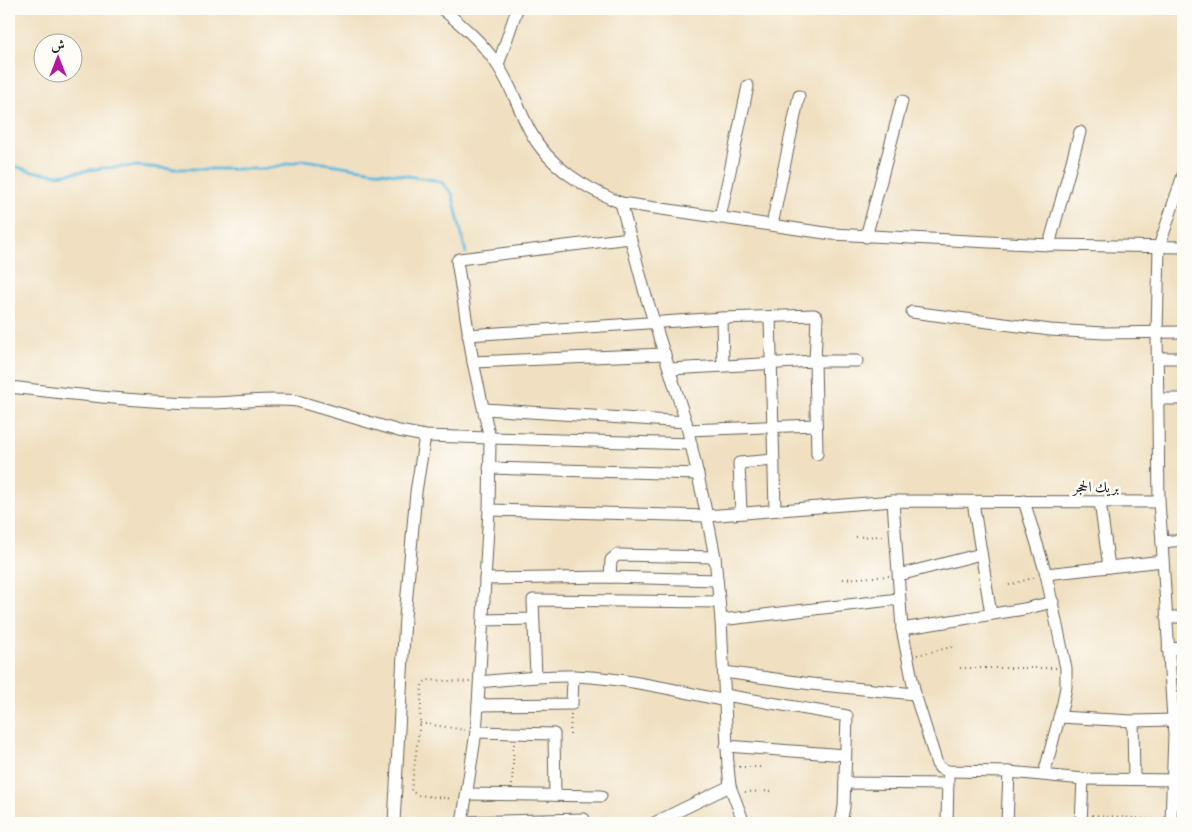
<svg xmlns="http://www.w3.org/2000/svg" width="1192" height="832" viewBox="0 0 1192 832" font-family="'Sorts Mill Goudy',Amiri,serif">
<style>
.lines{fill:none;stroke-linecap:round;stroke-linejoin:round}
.stream{stroke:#60badd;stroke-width:3}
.street-casing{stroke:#666156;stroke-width:13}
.path{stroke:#666156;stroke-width:2;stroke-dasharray:1 4;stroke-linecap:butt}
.street{stroke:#fff;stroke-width:11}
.labels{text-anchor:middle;stroke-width:5;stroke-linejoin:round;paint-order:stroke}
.street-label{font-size:15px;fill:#1c1c1c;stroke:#fdfcf7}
</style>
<rect width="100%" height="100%" fill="#fdfcf7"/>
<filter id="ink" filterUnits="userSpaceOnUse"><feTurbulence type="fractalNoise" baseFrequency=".02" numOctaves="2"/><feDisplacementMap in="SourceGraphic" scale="10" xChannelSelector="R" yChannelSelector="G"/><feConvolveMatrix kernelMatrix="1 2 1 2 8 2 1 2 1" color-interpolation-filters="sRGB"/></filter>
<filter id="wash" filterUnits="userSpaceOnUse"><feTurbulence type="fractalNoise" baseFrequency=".0096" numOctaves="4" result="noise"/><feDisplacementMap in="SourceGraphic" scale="20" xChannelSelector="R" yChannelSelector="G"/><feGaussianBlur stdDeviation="1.12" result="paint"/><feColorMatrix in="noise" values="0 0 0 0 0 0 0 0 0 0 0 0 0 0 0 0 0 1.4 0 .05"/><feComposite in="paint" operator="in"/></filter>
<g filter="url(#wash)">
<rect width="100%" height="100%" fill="#f0e0c1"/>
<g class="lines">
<path class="stream" d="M9 164 30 171 59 175 103 168 138 166 173 169H266L304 160 440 181 452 193 466 253"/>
</g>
</g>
<g filter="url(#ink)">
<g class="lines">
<g class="street-casing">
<g id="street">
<path d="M442 9C462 25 482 42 496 63 511 84 518 108 530 131 549 167 585 188 621 203L645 293 686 422 707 516 893 501 1159 502 1162 542 1183 540"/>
<path d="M498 65 517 9"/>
<path d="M621 203 832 234 1049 245 1183 247"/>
<path d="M720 218 748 86"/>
<path d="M772 225 799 96"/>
<path d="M866 237 902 101"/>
<path d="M1049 245 1080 132"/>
<path d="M912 312 1050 330 1104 333 1183 332"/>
<path d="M770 317 775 510"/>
<path d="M722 318 723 366"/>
<path d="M468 335 722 318 814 315 817 317 815 361 817 454"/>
<path d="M1158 358H1183"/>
<path d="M473 362 665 354"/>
<path d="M670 369 815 361H857"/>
<path d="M9 387C72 394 135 402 199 403 232 404 264 397 297 401L399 431 425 436 691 444"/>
<path d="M1158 399H1183"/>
<path d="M484 409 686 422"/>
<path d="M688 430 816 425"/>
<path d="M489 468 698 474"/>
<path d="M893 501 902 629 915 694 937 764 940 768 948 771 1009 772 1083 779 1183 780"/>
<path d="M1024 501 1046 574 1066 668V687L1063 703 1044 774"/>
<path d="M973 502 991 614"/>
<path d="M1100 502 1109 567"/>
<path d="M1159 502 1157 333 1159 247 1183 175"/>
<path d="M489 510 707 516 715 557 721 620 728 767 730 786 744 823"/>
<path d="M741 513 739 463 773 460"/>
<path d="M1162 542 1174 735 1171 823"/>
<path d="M1046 574 1163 561"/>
<path d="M899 575 981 554"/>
<path d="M610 577 611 560 617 555 715 557"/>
<path d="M485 579 610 577 717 580"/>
<path d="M1166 617H1183"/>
<path d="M484 620 533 619"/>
<path d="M721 620 899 599"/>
<path d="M902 629 1024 609 1053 602"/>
<path d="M1168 649 1183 648"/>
<path d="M724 672 811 684 915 694"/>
<path d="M536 677 533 600 719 602"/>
<path d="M480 682C511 679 543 675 575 676 625 678 676 690 725 701"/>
<path d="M725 695 847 716 844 807 841 823"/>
<path d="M478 705 572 704 573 676"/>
<path d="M1059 717 1133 721 1173 720"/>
<path d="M1133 721 1134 779"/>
<path d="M476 732 554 734 555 795"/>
<path d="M726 746 845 755"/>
<path d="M845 783 948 784"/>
<path d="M467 794 601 796"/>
<path d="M463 822 584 819"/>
<path d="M394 823 405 617 416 492 425 436"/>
<path d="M462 823 476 732 478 705 489 510 490 439 473 362 457 261 459 259 630 238"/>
<path d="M654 823 730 786"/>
<path d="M947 823 948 778"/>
<path d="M1007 823 1009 772"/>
<path d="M1081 823 1083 779"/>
</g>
</g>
<g class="path">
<path d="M856 537 884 536"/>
<path d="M843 579 889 576"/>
<path d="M1009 585 1036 577"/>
<path d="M917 655 956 646"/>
<path d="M960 668H1056"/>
<path d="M420 723 465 730"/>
<path d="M570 735 571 714"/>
<path d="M739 767H764"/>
<path d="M512 785 514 743"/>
<path d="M745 792 772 791"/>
<path d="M454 799 418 795 411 791 420 723 422 684 427 680 470 682"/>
<path d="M1092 815 1160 820"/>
</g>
<use href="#street" class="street"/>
</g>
</g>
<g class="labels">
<g class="street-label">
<text transform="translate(1096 487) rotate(1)" y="5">بريك الحجر</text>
</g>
</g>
<rect width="1192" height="832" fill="none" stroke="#fdfcf7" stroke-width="30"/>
<g transform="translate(58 58)"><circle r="24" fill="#fdfcf7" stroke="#a3a29f"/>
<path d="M0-4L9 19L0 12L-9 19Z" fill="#b5179e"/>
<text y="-8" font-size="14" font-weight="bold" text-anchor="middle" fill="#1c1c1c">ش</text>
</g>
</svg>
